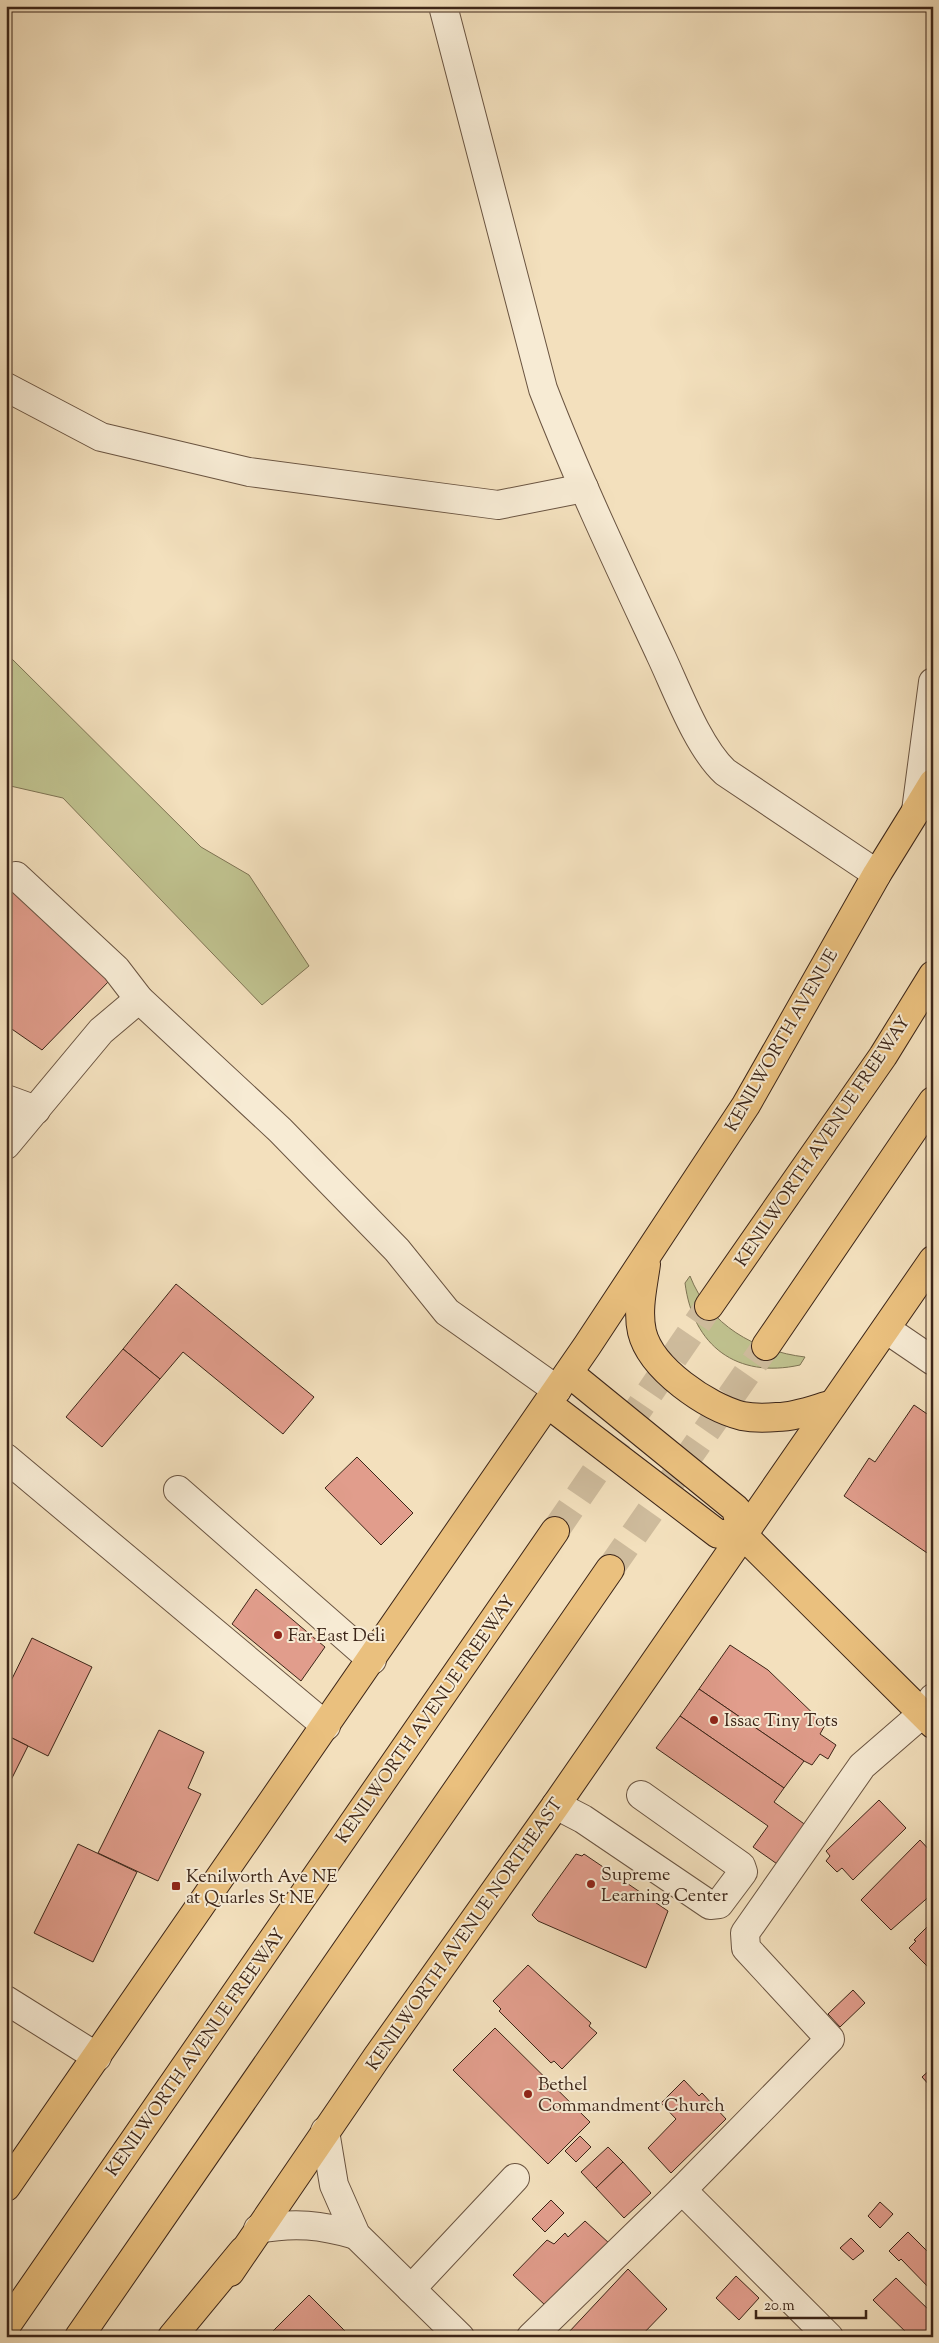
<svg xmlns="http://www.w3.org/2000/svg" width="939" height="2343" viewBox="0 0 939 2343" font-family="'Sorts Mill Goudy',serif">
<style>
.green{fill:#bfc18e;stroke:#7e7353}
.building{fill:#e19d8c;stroke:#3c2518}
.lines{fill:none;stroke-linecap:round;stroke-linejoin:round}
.highway-tunnel{stroke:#cebb9c;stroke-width:28;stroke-dasharray:28 14;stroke-linecap:butt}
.minor-casing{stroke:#6a5441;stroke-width:30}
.major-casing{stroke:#3c2518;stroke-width:30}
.highway-casing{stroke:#3c2518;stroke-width:30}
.minor{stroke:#f7ebd4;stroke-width:28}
.major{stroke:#eac07e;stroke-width:28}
.highway{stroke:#eac07e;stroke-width:28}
.poi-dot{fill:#8f2418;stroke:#f7ebd4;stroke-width:2}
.labels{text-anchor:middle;stroke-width:4;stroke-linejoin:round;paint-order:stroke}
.street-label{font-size:18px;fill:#3c2518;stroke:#f7ebd4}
.poi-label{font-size:18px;fill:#3c2518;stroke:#f7ebd4;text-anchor:start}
</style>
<rect width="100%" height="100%" fill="#f3e0bd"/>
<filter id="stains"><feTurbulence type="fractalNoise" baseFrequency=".004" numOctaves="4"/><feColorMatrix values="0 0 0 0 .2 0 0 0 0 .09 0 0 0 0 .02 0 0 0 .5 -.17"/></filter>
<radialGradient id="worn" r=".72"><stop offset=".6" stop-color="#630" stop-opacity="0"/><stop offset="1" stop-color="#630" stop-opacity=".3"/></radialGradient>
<g class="green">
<path d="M6 653 201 847 249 875 309 966 262 1005 63 798 6 785Z"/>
<path d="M690 1276C709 1325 755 1351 805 1357L800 1365C737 1379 693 1346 685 1283Z"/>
</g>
<g class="building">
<path d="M6 880 110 980 42 1050 6 1025Z"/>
<path d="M176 1284 314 1397 283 1434 183 1352 160 1379 123 1349Z"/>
<path d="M123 1349 160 1379 102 1447 66 1417Z"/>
<path d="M914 1405 933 1418V1557L844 1496 869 1458 875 1462Z"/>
<path d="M357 1457 413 1513 381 1545 325 1488Z"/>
<path d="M256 1589 325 1647 301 1681 232 1624Z"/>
<path d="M32 1638 92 1667 48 1756 6 1735V1691Z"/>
<path d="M730 1645 768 1670 825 1725 820 1734 836 1745 828 1759 820 1754 812 1765 804 1761 699 1689Z"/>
<path d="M699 1689 804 1761 784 1788 680 1716Z"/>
<path d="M680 1716 784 1788 774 1802 807 1826 780 1866 753 1847 768 1826 656 1748Z"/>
<path d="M159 1730 204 1752 188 1788 201 1794 158 1881 98 1853Z"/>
<path d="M6 1735 28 1746 6 1790Z"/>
<path d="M879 1800 906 1828 853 1880 842 1868 837 1872 826 1861 830 1856 826 1851Z"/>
<path d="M920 1840 933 1854V1893L891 1930 861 1900Z"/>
<path d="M78 1844 137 1872 93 1962 34 1933Z"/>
<path d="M576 1854 582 1856 584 1854 668 1911 646 1968 538 1921 532 1915Z"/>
<path d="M933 1921V1972L909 1948 916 1941 914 1940Z"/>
<path d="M528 1965 591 2023 589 2026 597 2033 562 2069 554 2061 551 2063 499 2011 501 2009 493 2001Z"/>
<path d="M853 1990 865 2003 840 2027 828 2014Z"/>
<path d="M495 2028 590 2122 548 2164 453 2070Z"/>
<path d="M933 2067V2085L931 2087 922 2077Z"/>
<path d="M684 2080 699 2096 702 2093 726 2119 671 2173 648 2148 676 2119 661 2103Z"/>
<path d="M580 2136 591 2147 576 2162 565 2151Z"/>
<path d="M608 2147 623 2162 596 2188 581 2172Z"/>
<path d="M623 2162 651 2193 624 2218 596 2188Z"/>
<path d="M551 2200 564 2213 545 2232 532 2219Z"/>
<path d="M880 2202 893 2214 880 2228 868 2216Z"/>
<path d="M585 2221 610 2244 546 2306 513 2275 547 2240 554 2244 565 2233 568 2237Z"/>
<path d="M908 2232 933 2257V2292L901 2259 899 2261 889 2251Z"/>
<path d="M851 2238 864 2251 853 2260 840 2248Z"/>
<path d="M628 2269 667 2309 640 2337H572L568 2333Z"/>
<path d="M736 2276 759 2298 739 2320 716 2298Z"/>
<path d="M896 2278 933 2314V2337H911L873 2300Z"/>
<path d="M309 2295 351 2337H267Z"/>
</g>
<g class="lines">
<g class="highway-tunnel">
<path d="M555 1531 709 1306"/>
<path d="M610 1569 766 1346"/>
</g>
<g class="minor-casing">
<g id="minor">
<path d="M443 6 543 389C578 480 620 568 661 656 677 690 698 747 725 772L877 874"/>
<path d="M6 387 101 437 249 472 498 505 584 488"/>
<path d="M916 811 933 682"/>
<path d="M16 876 116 969 139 999 280 1130 397 1250 447 1312 557 1390"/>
<path d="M6 1099 36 1110"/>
<path d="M6 1145 101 1031 139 999"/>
<path d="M886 1329 933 1361"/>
<path d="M6 1458 326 1726"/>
<path d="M178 1490 372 1660"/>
<path d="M556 1805 583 1819 710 1905 719 1904 743 1872 741 1866 641 1795"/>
<path d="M6 2000 97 2057"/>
<path d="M325 2131 334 2185 356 2235 460 2337"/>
<path d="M258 2229C295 2222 321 2225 356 2235"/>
<path d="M411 2289 515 2178"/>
<path d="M531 2337 682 2190"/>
<path d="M829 2337 682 2190 830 2039 746 1948 745 1933 862 1766 922 1714 933 1698"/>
</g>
</g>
<g class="major-casing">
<g id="major">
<path d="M646 1264C643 1286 637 1310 642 1332 651 1369 707 1407 742 1416 752 1418 766 1418 777 1417 795 1417 815 1409 833 1404"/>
<path d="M569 1373 736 1509 742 1534 933 1724"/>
<path d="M548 1404 718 1534H742"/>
<path d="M6 2187 587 1346 746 1105 877 874 916 811"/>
<path d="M230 2272 377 2057 556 1805 933 1260"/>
</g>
</g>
<g class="highway-casing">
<g id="highway">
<path d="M916 811 933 783"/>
<path d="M709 1306 883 1056 933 975"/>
<path d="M766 1346 933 1101"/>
<path d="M6 2326 555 1531"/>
<path d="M79 2337 610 1569"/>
<path d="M172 2337 243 2251"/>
</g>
</g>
<use href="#minor" class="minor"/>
<use href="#major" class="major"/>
<use href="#highway" class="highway"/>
</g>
<g class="poi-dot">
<circle cx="278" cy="1635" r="5"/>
<circle cx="714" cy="1720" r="5"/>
<circle cx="591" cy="1884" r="5"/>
<rect x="171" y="1881" width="10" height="10" rx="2.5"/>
<circle cx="528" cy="2094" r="5"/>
</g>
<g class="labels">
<g class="street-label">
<text transform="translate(781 1040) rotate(-60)" y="6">KENILWORTH AVENUE</text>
<text transform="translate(822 1141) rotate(-56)" y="6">KENILWORTH AVENUE FREEWAY</text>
<text transform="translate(425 1719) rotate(-55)" y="6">KENILWORTH AVENUE FREEWAY</text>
<text transform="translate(464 1934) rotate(-55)" y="6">KENILWORTH AVENUE NORTHEAST</text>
<text transform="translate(195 2052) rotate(-55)" y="6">KENILWORTH AVENUE FREEWAY</text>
</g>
<g class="poi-label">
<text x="288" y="1641">Far East Deli</text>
<text x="724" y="1726">Issac Tiny Tots</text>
<text x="601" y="1880">Supreme<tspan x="601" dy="21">Learning Center</tspan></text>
<text x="186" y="1882">Kenilworth Ave NE<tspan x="186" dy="21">at Quarles St NE</tspan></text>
<text x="538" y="2090">Bethel<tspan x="538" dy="21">Commandment Church</tspan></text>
</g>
</g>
<rect width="939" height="2343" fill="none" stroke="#f3e0bd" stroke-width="25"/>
<rect x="8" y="8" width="924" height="2328" fill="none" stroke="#3c2518" stroke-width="2.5"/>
<rect x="12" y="12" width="914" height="2318" fill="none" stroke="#3c2518"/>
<path d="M756 2310v8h110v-8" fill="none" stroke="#3c2518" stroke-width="2.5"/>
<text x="764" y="2310" font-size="15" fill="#3c2518" stroke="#f7ebd4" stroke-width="4" paint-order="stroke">20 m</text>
<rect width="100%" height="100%" filter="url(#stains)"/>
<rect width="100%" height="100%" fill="url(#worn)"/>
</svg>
